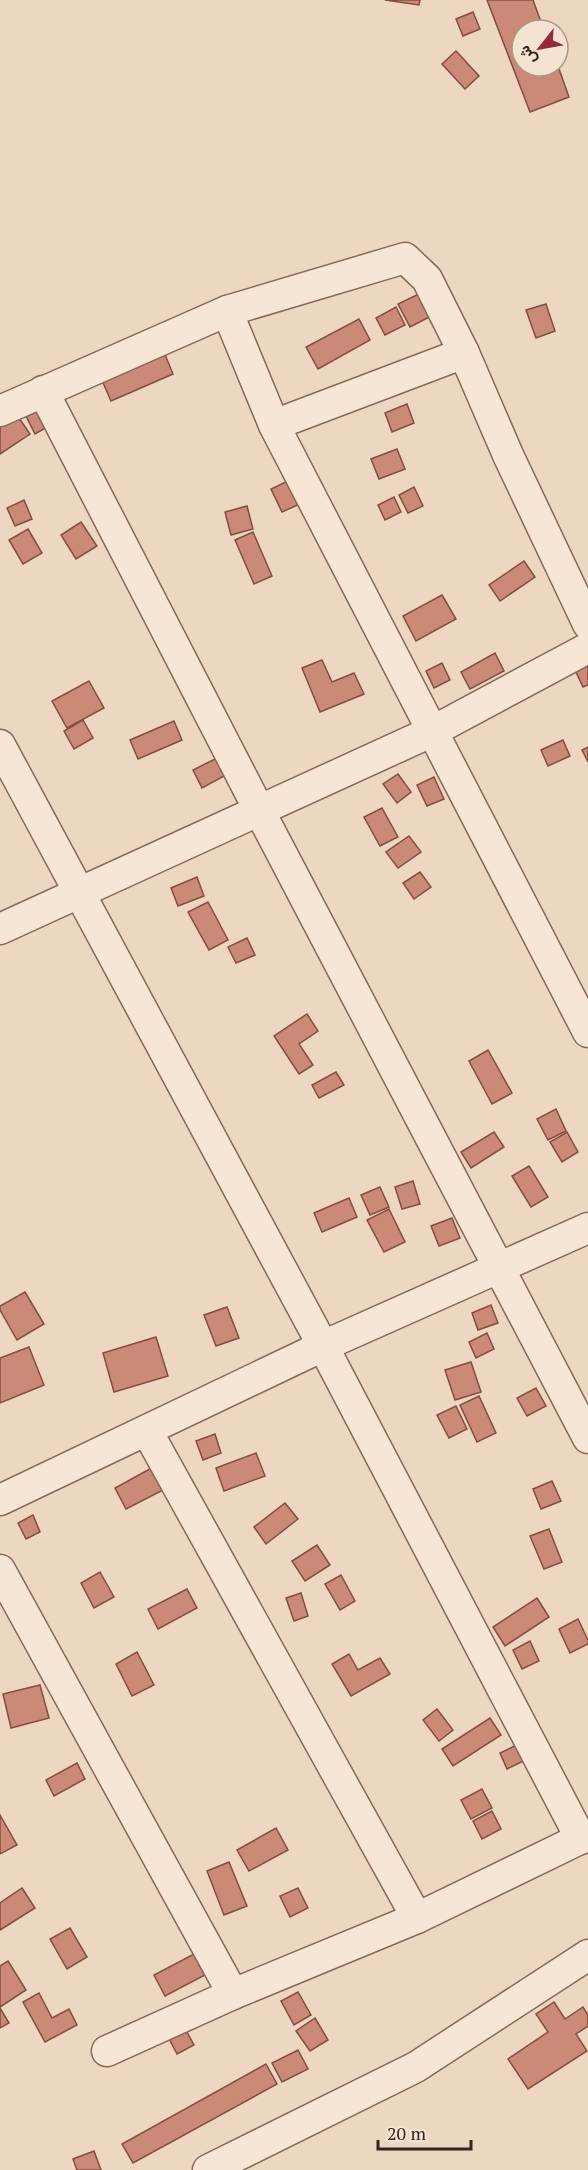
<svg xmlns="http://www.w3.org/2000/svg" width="588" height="2170" viewBox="0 0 588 2170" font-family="'PT Serif',Vazirmatn,serif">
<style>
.building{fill:#cb8a77;stroke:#854d3f;stroke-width:1.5}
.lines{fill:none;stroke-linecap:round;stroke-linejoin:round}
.street-casing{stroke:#866859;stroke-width:33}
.street{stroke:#f8e6d4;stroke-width:30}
</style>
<rect width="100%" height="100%" fill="#edd7c1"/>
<g class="building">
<path d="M385 0H420L419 5Z"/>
<path d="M487 0H533L544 30H522V66H558L569 97 530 112Z"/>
<path d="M473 12 480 29 463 36 456 19Z"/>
<path d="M456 51 479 76 465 89 442 64Z"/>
<path d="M431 288 443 310 410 327 398 304Z"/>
<path d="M546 304 555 331 536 338 526 310Z"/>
<path d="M396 307 405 325 385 335 376 318Z"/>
<path d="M359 319 370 340 318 369 306 347Z"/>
<path d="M164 352 173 374 111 401 101 378Z"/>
<path d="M407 404 414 423 392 432 385 413Z"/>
<path d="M43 408 51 425 35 434 26 416Z"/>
<path d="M17 415 30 434 0 454V426Z"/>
<path d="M397 449 405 469 379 479 371 459Z"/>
<path d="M290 480 302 503 282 512 271 489Z"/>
<path d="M414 487 423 506 408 513 399 495Z"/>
<path d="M394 497 401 512 385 520 378 505Z"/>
<path d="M24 500 32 519 15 526 7 508Z"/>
<path d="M247 506 253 529 231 535 225 512Z"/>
<path d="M81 522 97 546 76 559 61 535Z"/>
<path d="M28 529 42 553 23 564 9 540Z"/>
<path d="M253 532 272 576 254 584 235 540Z"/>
<path d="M524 561 535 577 500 601 489 585Z"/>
<path d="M442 595 456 619 416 641 403 616Z"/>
<path d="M495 653 504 671 470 689 461 672Z"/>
<path d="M322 660 332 682 354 673 364 694 320 712 302 668Z"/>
<path d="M442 663 450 680 434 688 426 671Z"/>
<path d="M588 665V685L583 687 575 670Z"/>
<path d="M89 681 104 708 67 728 52 701Z"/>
<path d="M83 720 93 738 74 749 64 731Z"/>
<path d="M174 721 182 740 138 759 130 740Z"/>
<path d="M563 740 570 756 548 766 541 750Z"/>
<path d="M588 747V762L582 750Z"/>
<path d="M217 758 226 775 202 788 193 770Z"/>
<path d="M398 774 411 792 397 803 383 784Z"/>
<path d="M434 777 444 799 427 806 417 785Z"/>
<path d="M382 808 398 837 380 846 364 817Z"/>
<path d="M409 836 421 852 398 868 386 852Z"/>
<path d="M420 872 431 887 414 899 403 883Z"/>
<path d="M197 877 204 896 178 906 171 888Z"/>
<path d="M208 902 228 940 209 950 188 912Z"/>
<path d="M247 938 255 955 236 963 228 947Z"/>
<path d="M307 1014 318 1031 299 1044 313 1065 299 1074 274 1036Z"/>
<path d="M488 1050 512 1093 492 1104 469 1061Z"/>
<path d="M336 1072 344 1085 319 1098 312 1085Z"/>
<path d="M556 1109 566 1131 548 1140 537 1119Z"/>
<path d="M494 1132 504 1147 471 1168 461 1152Z"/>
<path d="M567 1132 578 1152 562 1162 550 1142Z"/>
<path d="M529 1166 548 1197 531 1207 512 1176Z"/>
<path d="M413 1181 420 1204 402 1209 395 1187Z"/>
<path d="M380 1187 389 1207 370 1215 361 1195Z"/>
<path d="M349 1198 357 1217 322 1232 314 1213Z"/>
<path d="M389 1209 405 1242 384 1252 367 1220Z"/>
<path d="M452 1218 460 1238 439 1246 431 1226Z"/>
<path d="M25 1292 44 1324 17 1340 0 1310V1306Z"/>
<path d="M491 1305 498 1323 478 1330 472 1313Z"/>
<path d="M227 1307 239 1338 216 1346 204 1315Z"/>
<path d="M487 1333 494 1349 476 1358 469 1342Z"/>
<path d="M156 1337 168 1376 114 1392 103 1353Z"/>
<path d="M29 1347 44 1385 0 1403V1358Z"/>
<path d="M471 1362 481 1392 455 1400 445 1370Z"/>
<path d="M536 1388 546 1406 527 1416 517 1398Z"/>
<path d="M479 1396 496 1433 477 1442 460 1405Z"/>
<path d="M456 1406 467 1429 449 1438 437 1415Z"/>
<path d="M215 1434 221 1453 203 1460 196 1441Z"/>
<path d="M256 1453 265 1476 224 1491 216 1468Z"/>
<path d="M157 1465 169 1487 126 1509 115 1488Z"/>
<path d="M552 1481 561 1501 541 1509 533 1489Z"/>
<path d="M285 1503 298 1519 266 1544 254 1527Z"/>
<path d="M33 1515 40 1532 26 1539 18 1523Z"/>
<path d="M549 1529 562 1562 544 1569 530 1536Z"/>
<path d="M317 1545 330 1565 305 1581 292 1561Z"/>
<path d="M100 1572 114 1597 94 1608 81 1583Z"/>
<path d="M341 1575 355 1601 340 1610 325 1584Z"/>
<path d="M187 1589 197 1608 158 1629 148 1609Z"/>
<path d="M301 1593 308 1616 294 1621 286 1598Z"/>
<path d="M537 1598 549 1617 505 1646 493 1627Z"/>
<path d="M578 1619 588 1640V1644L570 1653 559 1629Z"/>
<path d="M530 1641 539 1661 522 1669 513 1650Z"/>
<path d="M137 1652 154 1685 132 1696 116 1664Z"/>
<path d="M349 1654 358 1670 380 1658 390 1674 351 1696 332 1664Z"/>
<path d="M40 1685 49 1718 11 1728 3 1694Z"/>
<path d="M437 1709 453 1730 439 1741 423 1720Z"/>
<path d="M490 1718 501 1735 453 1766 442 1749Z"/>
<path d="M521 1743 528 1759 507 1769 500 1753Z"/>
<path d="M77 1763 85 1779 54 1796 46 1780Z"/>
<path d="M482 1789 492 1808 471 1819 461 1800Z"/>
<path d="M492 1811 501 1829 482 1839 473 1821Z"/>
<path d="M0 1815 17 1845 0 1854Z"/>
<path d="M276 1828 288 1850 249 1871 237 1850Z"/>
<path d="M229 1862 247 1906 224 1915 207 1871Z"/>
<path d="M22 1888 35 1908 0 1930V1903Z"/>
<path d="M298 1888 308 1908 290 1917 280 1896Z"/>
<path d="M70 1928 87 1957 67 1969 50 1939Z"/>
<path d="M194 1954 205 1975 165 1996 154 1975Z"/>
<path d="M8 1961 26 1990 0 2007V1966Z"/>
<path d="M298 1992 311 2015 294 2025 281 2001Z"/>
<path d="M39 1993 52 2018 69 2009 77 2025 45 2042 23 2002Z"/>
<path d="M554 2002 565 2019 583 2007 588 2015V2026L576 2034 587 2051 528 2089 508 2059 548 2032 536 2014Z"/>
<path d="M0 2008 9 2023 0 2028Z"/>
<path d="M315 2018 328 2040 310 2051 296 2031Z"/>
<path d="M182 2023 194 2045 177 2054 166 2033Z"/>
<path d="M298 2050 308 2069 282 2082 272 2063Z"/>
<path d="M266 2064 277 2084 133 2163 122 2144Z"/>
<path d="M94 2151 101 2170H77L73 2159Z"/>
</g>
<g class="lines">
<g class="street-casing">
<g id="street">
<path d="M227 311 274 425 588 1032"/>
<path d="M43 391 259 810 588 1438"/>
<path d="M0 411 227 311 405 258 427 279 464 353 508 455 588 624"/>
<path d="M274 425 464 353"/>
<path d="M0 745 323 1346 581 1839"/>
<path d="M0 929 433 731 588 648"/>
<path d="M147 1431 417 1918"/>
<path d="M0 1500 323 1346 588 1228"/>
<path d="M0 1570 233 1994"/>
<path d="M107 2051 233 1994 417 1918 588 1835"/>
<path d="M208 2170 416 2067 588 1955"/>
</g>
</g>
<use href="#street" class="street"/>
</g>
<g transform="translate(540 48) rotate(239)"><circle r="28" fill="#f5e3d1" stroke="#a99789" stroke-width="1.5"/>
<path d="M0-4.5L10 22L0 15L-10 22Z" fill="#942a40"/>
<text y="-9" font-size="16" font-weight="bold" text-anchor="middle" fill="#36241d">ش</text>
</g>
<path d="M378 2140v9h93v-9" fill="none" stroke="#36241d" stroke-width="3"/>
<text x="387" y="2140" font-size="18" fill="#36241d" stroke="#f5e3d1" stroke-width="4.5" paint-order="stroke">20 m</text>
</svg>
